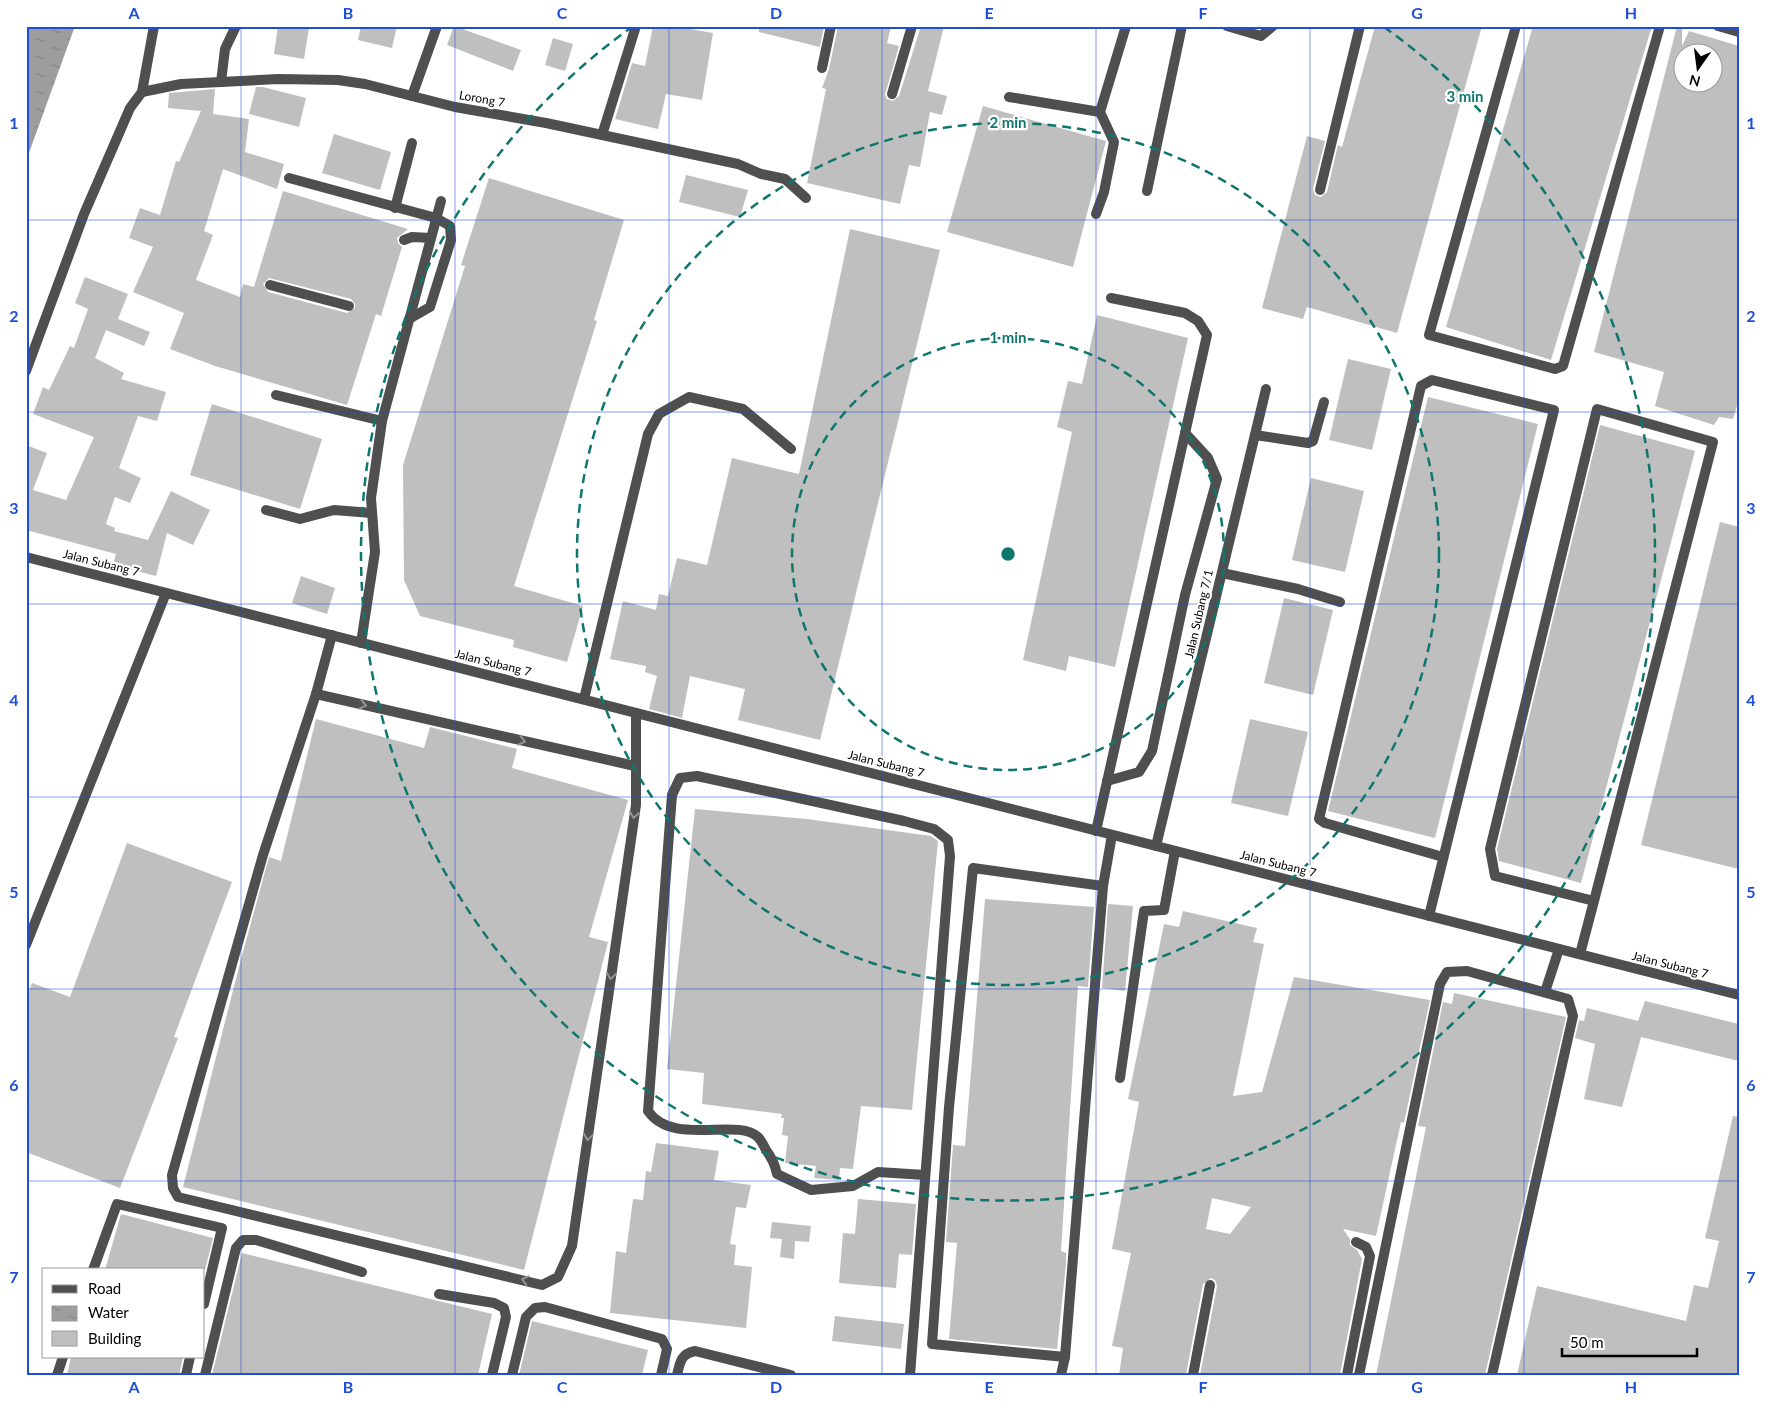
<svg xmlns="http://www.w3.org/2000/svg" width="1765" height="1401" viewBox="0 0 1765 1401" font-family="Lato,sans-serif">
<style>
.water{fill:url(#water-ripples)}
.building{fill:#bfbfbf;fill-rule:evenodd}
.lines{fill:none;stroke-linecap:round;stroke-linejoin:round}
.lane{stroke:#4f4f4f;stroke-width:10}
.street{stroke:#4f4f4f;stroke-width:10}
.oneway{stroke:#959595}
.grid{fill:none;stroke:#1d4ed8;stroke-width:1;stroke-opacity:0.55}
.ring{fill:none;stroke:#0f766e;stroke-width:2.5;stroke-dasharray:9 6}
.labels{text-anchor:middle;stroke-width:4.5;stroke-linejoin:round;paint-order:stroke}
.street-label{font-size:12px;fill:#000;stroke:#fff}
.centre{fill:#0f766e;stroke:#fff;stroke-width:2.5}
.ring-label{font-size:15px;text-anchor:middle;font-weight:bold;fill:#0f766e;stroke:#fff;stroke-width:4.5;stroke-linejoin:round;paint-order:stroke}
.neatline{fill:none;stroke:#1d4ed8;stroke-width:2}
.grid-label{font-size:16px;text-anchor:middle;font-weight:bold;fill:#1d4ed8}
</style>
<defs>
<pattern id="water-ripples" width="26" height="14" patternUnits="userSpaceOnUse" patternTransform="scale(1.25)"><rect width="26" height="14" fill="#9d9d9d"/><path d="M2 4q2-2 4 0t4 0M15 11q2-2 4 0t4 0" fill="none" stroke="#858585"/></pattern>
</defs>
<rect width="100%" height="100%" fill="#fff"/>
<path class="water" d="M26 26H75L26 161Z"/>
<g class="building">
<path d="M278 26 309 28 304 59 274 54Z"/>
<path d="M361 26H397L392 48 358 40Z"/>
<path d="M454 26 521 50 513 71 447 45Z"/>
<path d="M653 26H672L713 33 702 100 666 94 658 129 615 119 632 63 645 66Z"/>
<path d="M759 26H824L820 47 759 32Z"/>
<path d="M838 26H891L887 43 899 46 885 95 887 99 893 101 899 96 921 26H944L928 91 947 96 942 115 930 112 920 167 909 165 900 204 807 183 826 89 822 88 829 69Z"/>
<path d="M1375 26H1482L1397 333 1307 307 1303 319 1262 308 1307 136 1325 141 1313 189 1315 195 1321 197 1327 192 1338 145 1342 147Z"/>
<path d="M1533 26H1652L1551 360 1446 327Z"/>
<path d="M1677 26H1682V46L1689 31 1739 46V399L1733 419 1719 417 1714 425 1655 406 1664 372 1594 352ZM1682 52H1712V82H1682Z"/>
<path d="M553 38 573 44 565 71 545 65Z"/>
<path d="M256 87H263L306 98 299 127 249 114Z"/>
<path d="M215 89 213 114 249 119 245 152 284 164 277 189 223 169 204 231 213 235 196 280 240 297 243 284 254 287 283 191 408 229 397 238 398 243 402 247 381 316 376 314 347 405 215 366 170 349 184 313 133 292 153 247 129 238 140 208 160 215 176 161 179 162 201 111 168 108 169 93ZM269 278 351 299 355 304V308L347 313 268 292 263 284Z"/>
<path d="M983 106 1106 141 1073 267 947 232Z"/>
<path d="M334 134 391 152 380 190 322 173Z"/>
<path d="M686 175 748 190 740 217 679 202Z"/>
<path d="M489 178 624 220 594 320 597 321 514 586 583 606 567 662 513 647 514 640 420 616 404 580 403 465 465 266 461 265Z"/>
<path d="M850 229 940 250 820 740 738 720 745 689 690 676 682 718 649 709 657 676 645 672 646 666 610 659 623 601 656 610 659 594 668 596 677 558 707 565 732 458 799 474Z"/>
<path d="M85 277 128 294 118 319 150 332 144 346 106 330 95 358 124 373 121 379 166 392 157 421 138 416 119 468 141 478 130 503 115 497 106 524 115 528 114 531 148 540 171 491 210 510 193 545 167 533 156 576 113 565 116 554 26 530V445L47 453 33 490 66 500 94 437 33 414 43 387 49 390 70 346 74 348 88 309 75 303Z"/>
<path d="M1097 315 1188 338 1115 667 1069 656 1066 671 1023 660 1072 432 1057 427 1068 381 1082 384Z"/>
<path d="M1348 359 1391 369 1372 450 1329 440Z"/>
<path d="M1428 397 1538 424 1435 838 1328 811Z"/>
<path d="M212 404 322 439 300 509 190 475Z"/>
<path d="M1600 425 1695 451 1581 883 1499 861 1497 849Z"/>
<path d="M1311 478 1364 491 1345 572 1292 560Z"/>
<path d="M1720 522 1739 527V869L1641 845Z"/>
<path d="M301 576 335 588 327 614 292 603Z"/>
<path d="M1284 598 1333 610 1313 695 1264 683Z"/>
<path d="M316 719 424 748 430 727 517 749 512 768 628 800 589 937 608 942 524 1270 183 1187 241 959 269 857 281 861Z"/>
<path d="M1250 719 1308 732 1288 816 1231 803Z"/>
<path d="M695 809 807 819 931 836 938 841 912 1110 861 1106 853 1169 840 1168 839 1180 814 1178 816 1166 785 1163 788 1136 782 1135 784 1118H781L782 1114 702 1104 704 1073 667 1069Z"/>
<path d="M127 843 232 882 174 1037 178 1038 120 1188 26 1152V999L32 983 70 997Z"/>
<path d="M985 899 1094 907 1088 987 1078 986 1061 1251 1066 1253V1264L1057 1349 949 1339 957 1243 946 1242 953 1145 965 1146Z"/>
<path d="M1108 904 1133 906 1125 991 1102 988Z"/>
<path d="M1183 911 1257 928 1253 942 1264 944 1233 1096 1262 1092 1294 977 1430 1000 1404 1123 1401 1122 1376 1236 1343 1229 1350 1239V1245L1357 1250 1362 1259 1340 1375H1200L1217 1286 1215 1280 1211 1278 1203 1284 1186 1375H1119L1123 1348 1112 1346 1131 1253 1112 1249 1139 1102 1128 1099 1164 924 1179 927ZM1212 1198 1251 1207 1230 1234 1206 1229Z"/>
<path d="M1454 993 1566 1017 1485 1375H1376L1426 1127 1418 1126 1443 1002 1452 1004Z"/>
<path d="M1645 1001 1739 1024V1061L1641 1037 1622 1107 1584 1099 1595 1044 1575 1038 1579 1020 1584 1021 1587 1008 1638 1021Z"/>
<path d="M1733 1116 1739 1117V1375H1517L1537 1286 1686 1321 1694 1285 1708 1288 1719 1241 1705 1238Z"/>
<path d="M656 1143 719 1151 714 1180 751 1185 746 1208 736 1207 730 1244 736 1245 734 1265 752 1267 746 1328 610 1313 616 1251 626 1253 633 1199 643 1200 646 1171 651 1172Z"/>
<path d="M858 1199 916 1204 912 1255 899 1254 896 1288 839 1283 843 1233 855 1234Z"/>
<path d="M121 1214 213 1238 205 1270H105Z"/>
<path d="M772 1222 811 1226 809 1242 795 1241 794 1259 780 1257 782 1239 770 1238Z"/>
<path d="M242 1253 492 1314 478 1375H212Z"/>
<path d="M835 1316 904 1324 901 1349 832 1341Z"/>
<path d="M532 1321 648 1350 642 1375H519Z"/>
<path d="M71 1357H183L179 1375H67Z"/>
</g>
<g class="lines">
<g class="lane">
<path d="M1227 26 1261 36 1273 26"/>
<path d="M1516 26 1429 335 1555 369 1563 366 1660 26"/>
<path d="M1718 26 1739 32"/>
<path d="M822 68 831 26"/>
<path d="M221 82 225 49 236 26"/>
<path d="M1009 97 1100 112"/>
<path d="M602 135 636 26"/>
<path d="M289 178 436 218 450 226 451 240 430 307 409 319"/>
<path d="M1320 190 1360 26"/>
<path d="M1147 191 1182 26"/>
<path d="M395 208 412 143"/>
<path d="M1096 214 1104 192 1114 142 1100 112 1126 26"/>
<path d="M404 240 412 237 431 238"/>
<path d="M270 285 349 306"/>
<path d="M276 395 382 421"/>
<path d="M1255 435 1308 443 1313 441 1324 402"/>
<path d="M266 510 300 519 334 510 372 513"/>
<path d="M1222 573 1298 589 1340 602"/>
<path d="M332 635 316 694 263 855 172 1175 173 1188 178 1197 542 1285 558 1277 572 1246 636 805V713"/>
<path d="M316 694 635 766"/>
<path d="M584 699 648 434 659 414 689 397 743 409 791 449"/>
<path d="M1107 781 1139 772 1152 751 1185 595 1217 479 1208 458 1185 433"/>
<path d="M1096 831 1207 335 1198 321 1185 313 1111 298"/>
<path d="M1156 846 1266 389"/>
<path d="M1429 916 1554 410 1432 380 1421 386 1319 819 1325 823 1443 857"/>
<path d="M26 945 166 593"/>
<path d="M1580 954 1594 901 1713 442 1597 409 1490 849 1495 876 1594 901"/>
<path d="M1545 992 1559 949"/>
<path d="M1120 1078 1144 911 1164 910 1175 851"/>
<path d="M93 1270 117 1204 222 1228 204 1304"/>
<path d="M439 1294 494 1303 504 1308 506 1317 492 1375"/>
<path d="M1065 1357 932 1344 949 1107 973 868 1103 886"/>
<path d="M57 1375 63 1357"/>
<path d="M186 1375 190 1357"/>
<path d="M205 1375 236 1248 243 1240H256L362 1272"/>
<path d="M512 1375 526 1317 535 1308 545 1307 662 1339 667 1349 661 1375"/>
<path d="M677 1375C680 1362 681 1354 695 1351L791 1375"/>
<path d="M910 1375 950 856 948 840 934 829 904 821 697 776 680 778 672 795 648 1111C673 1147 736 1117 758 1137 761 1140 764 1146 766 1150 772 1158 775 1164 777 1174L811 1190 853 1186 878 1172 925 1175"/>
<path d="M1061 1375 1065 1357 1103 886 1112 835"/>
<path d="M1193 1375 1210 1285"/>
<path d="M1347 1375 1370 1256 1366 1247 1356 1242"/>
<path d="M1359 1375 1440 984 1447 972 1467 971 1568 999 1573 1016 1492 1375"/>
</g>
<g class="street">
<path d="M142 92 181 84 278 79 338 80 365 84 455 107 546 123 738 164 761 174 785 179 806 198"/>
<path d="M892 94 912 26"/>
<path d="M412 96 437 26"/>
<path d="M26 371 84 214 130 108 142 92 154 26"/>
<path d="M26 557 1739 995"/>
<path d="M361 643 375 552 371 498 382 421 441 201"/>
</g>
</g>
<defs><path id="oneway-chevron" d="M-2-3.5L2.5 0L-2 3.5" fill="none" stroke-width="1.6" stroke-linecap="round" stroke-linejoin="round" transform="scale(1.25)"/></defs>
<g class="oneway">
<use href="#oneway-chevron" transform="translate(363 705) rotate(13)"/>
<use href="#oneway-chevron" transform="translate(522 741) rotate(13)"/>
<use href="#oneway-chevron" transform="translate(634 815) rotate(98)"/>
<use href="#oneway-chevron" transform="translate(611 976) rotate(98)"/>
<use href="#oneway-chevron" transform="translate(588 1137) rotate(98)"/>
<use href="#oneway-chevron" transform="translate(525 1280) rotate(-166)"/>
</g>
<path class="grid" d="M241 26V1375M455 26V1375M669 26V1375M882 26V1375M1096 26V1375M1310 26V1375M1524 26V1375M26 220H1739M26 412H1739M26 604H1739M26 797H1739M26 989H1739M26 1181H1739"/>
<g class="ring">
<circle cx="1008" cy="554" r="216"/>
<circle cx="1008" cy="554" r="431"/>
<path d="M1384 27A647 647 0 1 1 632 27"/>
</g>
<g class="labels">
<g class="street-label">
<text transform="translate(482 99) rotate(10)" y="4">Lorong 7</text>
<text transform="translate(101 563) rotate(14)" y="4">Jalan Subang 7</text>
<text transform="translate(1199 614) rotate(-77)" y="4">Jalan Subang 7/1</text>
<text transform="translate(493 663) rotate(14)" y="4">Jalan Subang 7</text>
<text transform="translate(886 764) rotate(14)" y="4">Jalan Subang 7</text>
<text transform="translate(1278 864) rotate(14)" y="4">Jalan Subang 7</text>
<text transform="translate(1670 965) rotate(14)" y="4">Jalan Subang 7</text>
</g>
</g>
<circle cx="1008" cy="554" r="8" class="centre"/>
<g class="ring-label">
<text x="1465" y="102">3 min</text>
<text x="1008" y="128">2 min</text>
<text x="1008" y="343">1 min</text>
</g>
<rect width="1765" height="1401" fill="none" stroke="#ffffff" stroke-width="55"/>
<rect x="42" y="1268" width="162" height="90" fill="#ffffff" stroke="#999999"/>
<rect x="52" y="1285" width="25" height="8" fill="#4f4f4f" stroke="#999999"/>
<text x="88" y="1294" font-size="15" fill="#000000">Road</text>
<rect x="52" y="1306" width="25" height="15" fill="url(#water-ripples)" stroke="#999999"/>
<text x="88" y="1318" font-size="15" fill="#000000">Water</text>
<rect x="52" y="1331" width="25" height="15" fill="#bfbfbf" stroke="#999999"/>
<text x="88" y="1344" font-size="15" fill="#000000">Building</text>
<g transform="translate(1698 68) rotate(194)"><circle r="24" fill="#ffffff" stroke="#999999"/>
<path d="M0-4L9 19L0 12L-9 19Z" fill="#000000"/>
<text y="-8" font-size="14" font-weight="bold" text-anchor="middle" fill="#000000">N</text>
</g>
<path d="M1562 1348v8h135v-8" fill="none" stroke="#000000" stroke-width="2.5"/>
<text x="1570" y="1348" font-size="15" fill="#000000" stroke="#ffffff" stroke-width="4" paint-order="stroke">50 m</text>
<rect x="28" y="28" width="1710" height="1346" class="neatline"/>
<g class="grid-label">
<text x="134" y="19">A</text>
<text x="348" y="19">B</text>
<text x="562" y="19">C</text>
<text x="776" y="19">D</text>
<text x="989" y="19">E</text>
<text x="1203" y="19">F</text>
<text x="1417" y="19">G</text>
<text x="1631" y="19">H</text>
<text x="14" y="129">1</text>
<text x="1751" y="129">1</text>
<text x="14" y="322">2</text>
<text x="1751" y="322">2</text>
<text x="14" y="514">3</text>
<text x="1751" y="514">3</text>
<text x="14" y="706">4</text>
<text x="1751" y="706">4</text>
<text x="14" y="898">5</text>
<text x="1751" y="898">5</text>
<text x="14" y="1091">6</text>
<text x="1751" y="1091">6</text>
<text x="14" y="1283">7</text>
<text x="1751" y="1283">7</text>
<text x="134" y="1393">A</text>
<text x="348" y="1393">B</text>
<text x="562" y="1393">C</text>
<text x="776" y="1393">D</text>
<text x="989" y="1393">E</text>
<text x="1203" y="1393">F</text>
<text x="1417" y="1393">G</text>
<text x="1631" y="1393">H</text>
</g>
</svg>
